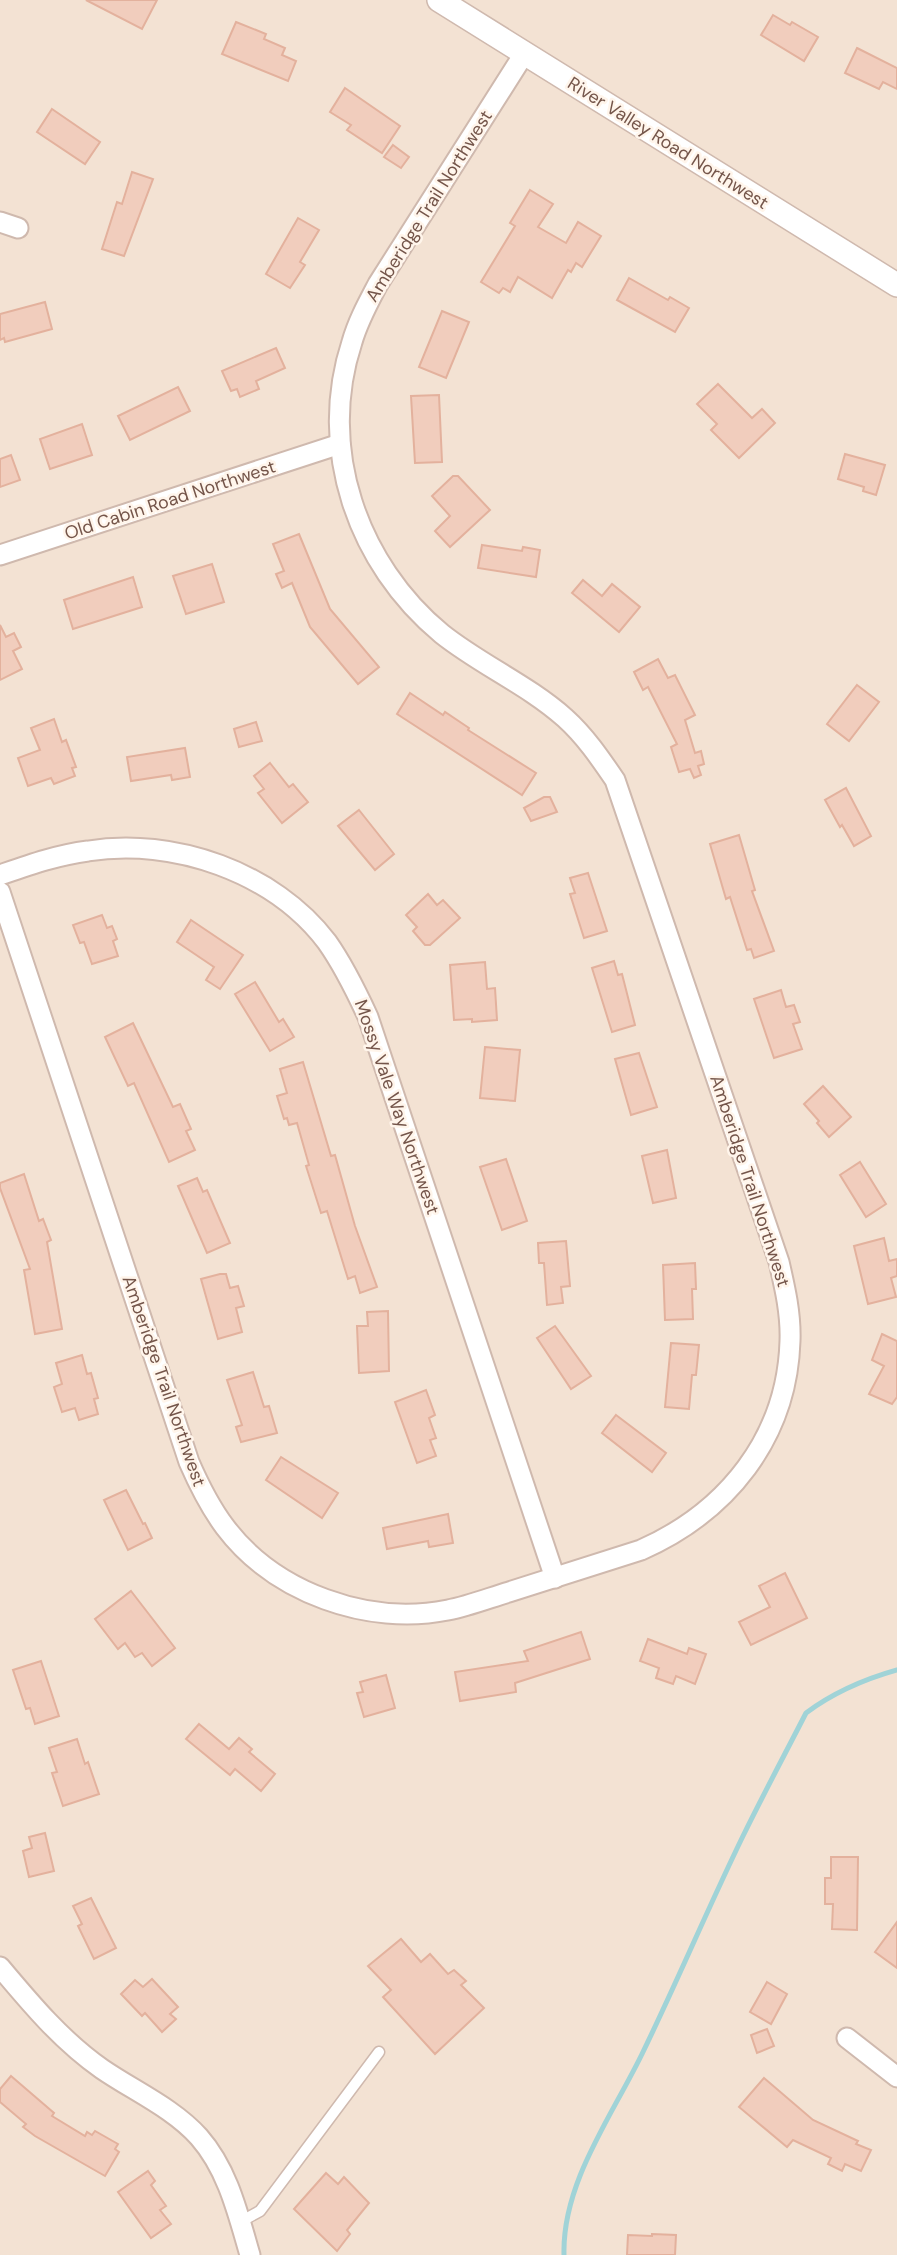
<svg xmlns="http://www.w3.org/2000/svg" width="897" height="2255" viewBox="0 0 897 2255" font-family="'DM Sans',sans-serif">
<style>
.residential{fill:#f3e2d3}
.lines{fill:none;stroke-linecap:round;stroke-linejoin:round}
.stream{stroke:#a0d3d7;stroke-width:5}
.building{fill:#f1cdbd;stroke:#e3b19d;stroke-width:2}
.service-casing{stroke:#cfb9ae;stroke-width:13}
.minor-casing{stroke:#cfb9ae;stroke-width:23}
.tertiary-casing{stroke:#cfb9ae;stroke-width:26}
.service{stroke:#fff;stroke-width:10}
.minor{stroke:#fff;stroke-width:19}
.tertiary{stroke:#fff;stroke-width:23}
.labels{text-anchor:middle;stroke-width:5;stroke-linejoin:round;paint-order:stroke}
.street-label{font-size:18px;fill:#74554a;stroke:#fff5eb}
</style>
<rect width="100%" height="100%" fill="#fcf1e5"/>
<rect class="residential" x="0" y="0" width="897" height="2255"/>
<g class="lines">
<path class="stream" d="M564 2255C562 2183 612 2116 642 2054 677 1982 708 1908 743 1836 763 1795 785 1754 806 1713 833 1693 865 1679 897 1670"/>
</g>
<g class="building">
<path d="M86 0H157L142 29Z"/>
<path d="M773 15 790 25 792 22 818 37 804 61 761 35Z"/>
<path d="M236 22 266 34 264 39 285 48 282 55 296 61 288 81 222 54Z"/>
<path d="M857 48 897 68V89L883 82 879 89 845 73Z"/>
<path d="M345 88 400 126 382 153 347 130 351 125 330 112Z"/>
<path d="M52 109 100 142 85 164 37 132Z"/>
<path d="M393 145 409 157 401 168 384 157Z"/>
<path d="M132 172 153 179 124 256 102 249 117 202 122 204Z"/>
<path d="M530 190 553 204 538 227 566 243 578 222 601 236 582 267 576 263 571 272 568 270 552 298 518 277 510 292 503 288 499 293 481 282 515 226 510 223Z"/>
<path d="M298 218 319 230 300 262 305 265 290 288 266 274Z"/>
<path d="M629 278 668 300 670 297 689 308 675 332 617 300Z"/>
<path d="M45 302 52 329 5 342 4 338 0 340V314Z"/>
<path d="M442 311 469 322 446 378 419 367Z"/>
<path d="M276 348 285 368 256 381 259 389 240 397 237 389 231 391 222 371Z"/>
<path d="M718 384 752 418 762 409 775 423 739 458 711 430 717 424 697 404Z"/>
<path d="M178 387 190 411 130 440 118 416Z"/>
<path d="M439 395 442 462 415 463 411 396Z"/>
<path d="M82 424 92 455 50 469 40 439Z"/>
<path d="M845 454 885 465 876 495 863 491 864 487 838 479Z"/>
<path d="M11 455 20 480 0 487V459Z"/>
<path d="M453 476H458L490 510 450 547 435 531 450 516 432 496Z"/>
<path d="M299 534 330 609 379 667 358 684 310 627 292 583 282 588 276 574 284 571 273 544Z"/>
<path d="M482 545 522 551 523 547 540 550 536 577 478 568Z"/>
<path d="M212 564 224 602 186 614 173 576Z"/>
<path d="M133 577 142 607 73 629 64 600Z"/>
<path d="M583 580 602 596 612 584 640 607 619 632 572 593Z"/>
<path d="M0 625 6 637 14 633 21 647 13 651 22 669 0 680Z"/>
<path d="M658 659 668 678 675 675 695 715 685 720 695 753 701 751 704 764 698 766 701 775 694 778 690 769 679 772 671 747 677 744 648 687 643 690 634 672Z"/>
<path d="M857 685 879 702 849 741 827 724Z"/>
<path d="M410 693 443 715 445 712 469 728 468 730 536 773 522 795 397 714Z"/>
<path d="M54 719 62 742 66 740 76 767 72 768 75 776 54 784 51 778 28 786 18 758 40 750 31 728Z"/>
<path d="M256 722 262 741 239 747 234 729Z"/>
<path d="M185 748 190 777 172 780 171 775 131 781 127 757Z"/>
<path d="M270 763 289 787 293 784 308 802 282 823 258 793 264 789 254 776Z"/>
<path d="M846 788 871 836 854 846 842 825 840 827 825 800Z"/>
<path d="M544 797H550L557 812 531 821 524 808Z"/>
<path d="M359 810 394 854 375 870 338 826Z"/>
<path d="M739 835 755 890 752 891 774 951 754 958 751 949 747 950 730 897 726 899 710 844Z"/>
<path d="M588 873 607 931 584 938 570 894 575 893 570 878Z"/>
<path d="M428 894 437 905 443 900 460 918 430 945H425L413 931 417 927 406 915Z"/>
<path d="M102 915 107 928 112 926 117 939 113 941 118 956 92 964 84 942 80 943 73 925Z"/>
<path d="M191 920 243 955 220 989 206 980 214 967 177 942Z"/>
<path d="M614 961 618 975 622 974 635 1025 612 1032 592 968Z"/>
<path d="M485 962 487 989 495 988 497 1020 472 1022V1019L454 1020 450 965Z"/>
<path d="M255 982 279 1022 283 1019 294 1037 270 1051 235 994Z"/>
<path d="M781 990 786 1007 794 1005 800 1022 793 1024 802 1049 774 1058 754 999Z"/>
<path d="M133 1023 173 1107 180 1104 191 1129 186 1131 195 1150 169 1162 134 1083 128 1086 105 1037Z"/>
<path d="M485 1047 520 1050 515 1101 480 1098Z"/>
<path d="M639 1053 657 1107 631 1115 615 1059Z"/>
<path d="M303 1062 331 1156 335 1155 355 1226 377 1287 360 1293 355 1276 348 1279 327 1211 321 1213 306 1166 309 1165 297 1123 289 1125 287 1118 284 1119 277 1096 287 1093 280 1069Z"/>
<path d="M823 1086 851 1117 829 1137 817 1123 819 1121 804 1104Z"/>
<path d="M667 1150 676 1198 653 1203 642 1156Z"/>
<path d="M506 1159 527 1221 502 1230 480 1167Z"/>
<path d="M860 1162 886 1204 866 1217 840 1175Z"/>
<path d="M24 1174 39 1221 43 1219 51 1240 47 1242 62 1329 35 1334 24 1270 30 1269 0 1188V1183Z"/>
<path d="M197 1178 203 1192 207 1190 230 1243 207 1253 178 1186Z"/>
<path d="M884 1238 889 1261 897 1259V1276L891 1278 896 1297 868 1304 854 1246Z"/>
<path d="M566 1241 570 1286 561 1287 563 1303 547 1305 544 1263H539L538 1243Z"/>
<path d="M695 1263 696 1289H692L693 1319 665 1320 663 1265Z"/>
<path d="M220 1274H226L230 1288 238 1286 244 1306 236 1308 242 1332 218 1339 201 1279Z"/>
<path d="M388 1311 389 1371 359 1373 357 1326H368L367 1312Z"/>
<path d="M555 1326 591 1376 571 1389 537 1338Z"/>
<path d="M882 1334 897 1341V1397L892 1404 869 1394 884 1366 872 1360Z"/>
<path d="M671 1343 699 1345 696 1375H692L689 1409 665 1407Z"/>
<path d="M82 1355 87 1374 91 1373 98 1398 94 1399 98 1414 79 1420 75 1408 62 1412 54 1387 62 1384 56 1363Z"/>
<path d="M253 1372 264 1407 269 1406 277 1433 241 1442 236 1427 242 1425 227 1380Z"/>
<path d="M426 1390 435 1415 429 1418 436 1438 430 1440 436 1456 417 1463 395 1402Z"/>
<path d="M616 1415 666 1453 652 1472 602 1433Z"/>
<path d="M281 1457 338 1493 322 1518 266 1480Z"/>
<path d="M126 1490 143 1524 145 1523 152 1538 128 1550 104 1500Z"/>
<path d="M448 1514 453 1543 429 1547 428 1541 387 1549 383 1528Z"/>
<path d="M785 1573 807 1618 751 1645 739 1622 770 1607 759 1586Z"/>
<path d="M131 1591 175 1648 152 1666 142 1653 135 1657 125 1643 118 1649 95 1619Z"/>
<path d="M581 1632 590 1659 515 1683 516 1692 460 1701 455 1672 528 1661 524 1651Z"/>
<path d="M648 1639 687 1654 689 1648 706 1654 695 1684 676 1676 673 1684 656 1678 659 1668 640 1661Z"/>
<path d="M41 1661 59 1716 35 1724 30 1708 26 1709 13 1670Z"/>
<path d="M386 1675 395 1708 364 1717 357 1693 363 1692 360 1682Z"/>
<path d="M199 1724 229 1749 239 1738 252 1749 249 1752 275 1774 261 1791 235 1769 230 1775 186 1739Z"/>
<path d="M77 1739 85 1764 88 1762 99 1794 63 1806 52 1773 57 1772 49 1748Z"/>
<path d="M45 1833 54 1871 29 1877 23 1851 32 1848 29 1837Z"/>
<path d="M831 1857H858L857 1930 832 1929 833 1904H825V1878H831Z"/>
<path d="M91 1898 116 1948 94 1959 78 1926 82 1924 73 1906Z"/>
<path d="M897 1922V1968L875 1952Z"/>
<path d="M401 1939 421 1962 430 1954 448 1974 454 1970 466 1981 461 1985 484 2008 435 2054 383 1997 391 1990 368 1966Z"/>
<path d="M152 1979 178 2007 170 2014 176 2019 162 2032 145 2013 142 2016 121 1994 135 1980 143 1987Z"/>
<path d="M767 1982 787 1994 771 2024 750 2012Z"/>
<path d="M767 2029 774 2046 757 2053 751 2035Z"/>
<path d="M11 2076 54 2113 52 2116 85 2136 87 2132 92 2135 95 2131 118 2144 115 2149 119 2152 105 2176 35 2136 23 2127 26 2124 0 2102V2089Z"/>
<path d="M764 2078 813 2120 858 2141 856 2144 871 2150 861 2171 845 2164 842 2171 828 2164 831 2158 793 2140 787 2147 739 2107Z"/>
<path d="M148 2171 155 2181 151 2185 166 2206 160 2210 171 2224 151 2238 118 2192Z"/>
<path d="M326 2173 338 2184 344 2177 369 2203 347 2230 350 2234 337 2251 294 2209Z"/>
<path d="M652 2234 676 2235 675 2255H627L628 2235 652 2236Z"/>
</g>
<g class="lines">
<g class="service-casing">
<path id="service" d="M240 2222 260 2211 379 2052"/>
</g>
<g class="minor-casing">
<g id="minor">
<path d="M0 222 18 228"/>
<path d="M0 555 340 444"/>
<path d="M0 875C29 865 57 855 88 851 173 837 274 872 327 942 344 966 356 991 368 1017L555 1578"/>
<path d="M0 892 189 1462C199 1485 210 1507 225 1527 275 1593 368 1626 448 1610 469 1606 489 1598 509 1592 553 1578 597 1564 641 1550 727 1512 787 1438 790 1341 791 1314 785 1288 779 1262L615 780C600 758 585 736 565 718 528 685 481 665 442 634 357 564 317 448 352 342 358 321 368 303 378 284L524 54"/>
<path d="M0 1967C31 2004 62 2041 102 2069 134 2091 173 2108 199 2137 228 2170 238 2214 250 2255"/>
<path d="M847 2038 897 2077"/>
</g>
</g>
<g class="tertiary-casing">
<path id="tertiary" d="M439 0 897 285"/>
</g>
<use href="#service" class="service"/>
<use href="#minor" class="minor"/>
<use href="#tertiary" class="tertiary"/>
</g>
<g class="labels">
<g class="street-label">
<text transform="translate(668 143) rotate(32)" y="6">River Valley Road Northwest</text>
<text transform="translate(429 206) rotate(-58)" y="6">Amberidge Trail Northwest</text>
<text transform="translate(170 500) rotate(-18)" y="6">Old Cabin Road Northwest</text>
<text transform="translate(397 1107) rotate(71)" y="6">Mossy Vale Way Northwest</text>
<text transform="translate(750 1181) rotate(72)" y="6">Amberidge Trail Northwest</text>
<text transform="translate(164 1381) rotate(71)" y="6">Amberidge Trail Northwest</text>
</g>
</g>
</svg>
